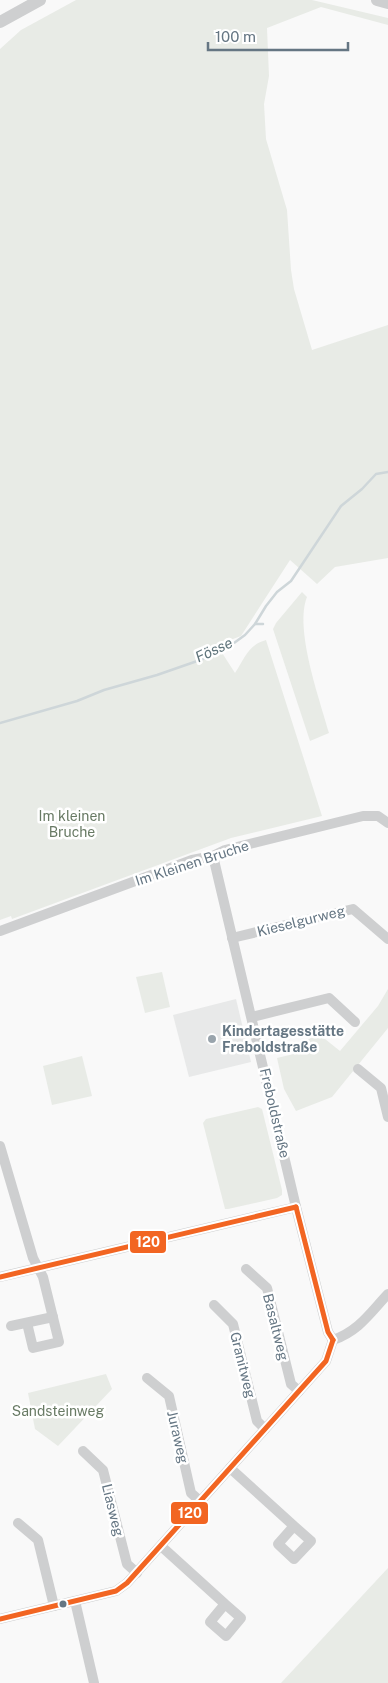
<svg xmlns="http://www.w3.org/2000/svg" width="388" height="1683" viewBox="0 0 388 1683" font-family="'Public Sans',sans-serif">
<style>
.built{fill:#e8e9e9}
.green{fill:#e8ebe6}
.lines{fill:none;stroke-linecap:round;stroke-linejoin:round}
.stream{stroke:#ced6d9;stroke-width:2.5}
.minor{stroke:#cecfd0;stroke-width:10}
.tertiary{stroke:#cecfd0;stroke-width:12}
.bus-1-casing{stroke:#fff;stroke-width:9}
.bus-1{stroke:#f26522;stroke-width:5}
.poi-dot{fill:#99a4ac;stroke:#fff;stroke-width:2}
.bus-dot{fill:#657683;stroke:#fff;stroke-width:2}
.labels{text-anchor:middle;stroke-width:5;stroke-linejoin:round;paint-order:stroke}
.park-label{font-size:14px;fill:#687a64;stroke:#fff}
.street-label{font-size:14px;fill:#657683;stroke:#fff}
.poi-label{font-size:14px;font-weight:bold;fill:#657683;stroke:#fff;text-anchor:start}
.water-label{font-size:15px;font-style:italic;fill:#60757c;stroke:#fff}
.line-badge{stroke:#fff;stroke-width:2}
.badge-label{font-size:14px;text-anchor:middle;font-weight:bold;fill:#fff}
</style>
<rect width="100%" height="100%" fill="#f9f9f9"/>
<path class="built" d="M236 999 251 1062 189 1077 173 1015Z"/>
<g class="green">
<path d="M76 0H312L388 18V25L321 7 267 28 269 76 264 104 266 139 287 210 291 270 294 289 312 350 388 325V558L335 567 317 584 290 560 241 636 217 645 235 673C245 658 248 645 266 640L322 816 231 838 12 919 11 916 0 920V49L21 30Z"/>
<path d="M302 592 307 597C294 629 320 700 329 733L310 741 273 629 276 623Z"/>
<path d="M162 972 170 1007 145 1013 136 977Z"/>
<path d="M388 989V1028L332 1097 296 1111 284 1089 277 1058 302 1052 303 1042 315 1036 325 1039 340 1051 378 1006Z"/>
<path d="M82 1056 92 1096 52 1105 43 1066Z"/>
<path d="M258 1107 262 1109 282 1190V1195L277 1198 228 1209H225L203 1123 206 1119Z"/>
<path d="M106 1374 112 1389 58 1446 35 1429 28 1393Z"/>
<path d="M388 1568V1683H281Z"/>
</g>
<g class="lines">
<g class="stream">
<path d="M255 624H263"/>
<path d="M0 723 77 701 104 690 157 675 203 659 234 643 245 635 255 624 266 606 277 592 291 581 341 506 362 489 376 474 388 472"/>
</g>
<g class="minor">
<path d="M213 856 296 1207 328 1332 333 1340"/>
<path d="M0 931 192 860 213 856 225 850 363 816H378L388 823"/>
<path d="M232 938 353 909 388 939"/>
<path d="M252 1017 329 998 355 1022"/>
<path d="M358 1069 381 1088 388 1117"/>
<path d="M0 1146 33 1258 43 1277 59 1342 33 1348 27 1323"/>
<path d="M246 1269 267 1288 291 1384 299 1391"/>
<path d="M0 1277 296 1207"/>
<path d="M214 1305 233 1324 257 1421 265 1429"/>
<path d="M11 1326 53 1317"/>
<path d="M333 1340C359 1331 370 1313 388 1294"/>
<path d="M147 1378 169 1396 191 1493 200 1501"/>
<path d="M83 1451 103 1470 127 1564 137 1573"/>
<path d="M230 1468 294 1526 278 1544 294 1559 311 1541 294 1526"/>
<path d="M18 1523 38 1540 54 1606"/>
<path d="M161 1546 225 1604 210 1622 226 1636 241 1618 225 1604"/>
<path d="M75 1601 94 1683"/>
<path d="M0 1619 116 1591 127 1583 326 1361 333 1340"/>
</g>
<g class="tertiary">
<path d="M377 0 388 3"/>
<path d="M0 22 40 0"/>
</g>
<g class="bus-1-casing">
<g id="bus-1">
<path d="M296 1207 328 1332 333 1340"/>
<path d="M0 1277 296 1207"/>
<path d="M0 1619 116 1591 127 1583 326 1361 333 1340"/>
</g>
</g>
<use href="#bus-1" class="bus-1"/>
</g>
<circle class="poi-dot" cx="212" cy="1039" r="5"/>
<circle class="bus-dot" cx="63" cy="1604" r="4.5"/>
<g class="labels">
<g class="park-label">
<text x="72" y="821">Im kleinen<tspan x="72" dy="16">Bruche</tspan></text>
<text x="58" y="1416">Sandsteinweg</text>
</g>
<g class="street-label">
<text transform="translate(192 863) rotate(-18)" y="5">Im Kleinen Bruche</text>
<text transform="translate(301 921) rotate(-14)" y="5">Kieselgurweg</text>
<text transform="translate(275 1113) rotate(77)" y="5">Freboldstraße</text>
<text transform="translate(276 1327) rotate(76)" y="5">Basaltweg</text>
<text transform="translate(243 1365) rotate(76)" y="5">Granitweg</text>
<text transform="translate(178 1437) rotate(77)" y="5">Juraweg</text>
<text transform="translate(113 1510) rotate(76)" y="5">Liasweg</text>
</g>
<g class="poi-label">
<text x="222" y="1036">Kindertagesstätte<tspan x="222" dy="16">Freboldstraße</tspan></text>
</g>
<g class="water-label">
<text transform="translate(214 650) rotate(-25)" y="5">Fösse</text>
</g>
</g>
<g class="line-badge">
<rect x="129" y="1230" width="38" height="24" rx="5" fill="#f26522"/>
<rect x="170" y="1501" width="39" height="24" rx="5" fill="#f26522"/>
</g>
<g class="badge-label">
<text x="148" y="1247">120</text>
<text x="190" y="1518">120</text>
</g>
<path d="M208 42v8h140v-8" fill="none" stroke="#657683" stroke-width="2.5"/>
<text x="215" y="42" font-size="15" fill="#657683" stroke="#ffffff" stroke-width="4" paint-order="stroke">100 m</text>
</svg>
